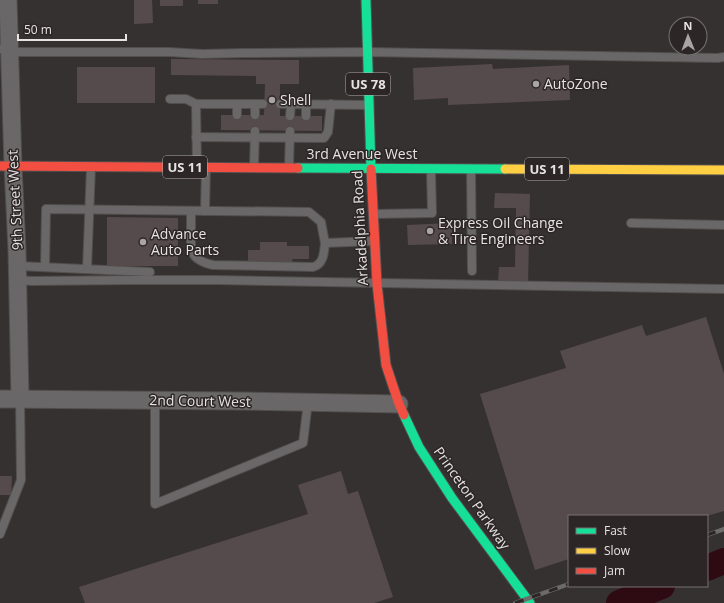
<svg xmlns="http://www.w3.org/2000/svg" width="724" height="603" viewBox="0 0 724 603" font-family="'Open Sans',sans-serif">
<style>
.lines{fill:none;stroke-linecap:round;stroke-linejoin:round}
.river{stroke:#2e0b12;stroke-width:26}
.building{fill:#564b4c}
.lane-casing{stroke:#524e4e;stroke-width:10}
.street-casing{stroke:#524e4e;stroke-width:19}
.fast-casing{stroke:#524e4e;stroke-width:11}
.slow-casing{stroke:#524e4e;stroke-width:11}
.jam-casing{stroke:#524e4e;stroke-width:11}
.lane{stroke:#696767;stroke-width:8}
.street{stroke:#696767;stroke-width:17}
.fast{stroke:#16e098;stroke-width:9}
.slow{stroke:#ffcf43;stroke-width:9}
.jam{stroke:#f24e42;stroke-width:9}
.rail-casing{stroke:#6d6a6a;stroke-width:4.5}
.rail{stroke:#2d2626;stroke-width:3;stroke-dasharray:9;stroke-linecap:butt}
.poi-dot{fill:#a9a4a5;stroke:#2d2626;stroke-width:1.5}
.labels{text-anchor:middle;stroke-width:3;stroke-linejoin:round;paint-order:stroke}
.shield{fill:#2d2626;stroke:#afaaaa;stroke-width:1}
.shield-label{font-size:13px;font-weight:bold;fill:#e7e2e3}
.poi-label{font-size:14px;fill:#e7e2e3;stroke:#2d2626;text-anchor:start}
.street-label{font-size:14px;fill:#e7e2e3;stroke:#2d2626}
</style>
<rect width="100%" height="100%" fill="#363131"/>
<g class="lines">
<g class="river">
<path d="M707 568 724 561"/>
<path d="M619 603 662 586"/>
</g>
</g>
<g class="building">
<path d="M134 0H152L153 23 134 24Z"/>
<rect x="160" y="0" width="23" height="6"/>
<rect x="198" y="0" width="20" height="4"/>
<path d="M171 59 299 60V84H280V116H322V131L221 130V115H264L265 84H256V76L171 75Z"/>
<path d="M492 64 493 69 569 65 570 100 448 105V98L414 100 413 68Z"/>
<rect x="77" y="67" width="78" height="36"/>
<path d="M495 193 530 194 528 284 498 283 499 267H515L516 208H494Z"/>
<path d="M107 217 178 218V266H107Z"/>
<path d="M452 223V244L408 245 407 225Z"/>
<path d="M260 242H287V246H309V259H292L293 264H248V250H260Z"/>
<path d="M706 317 724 374V511L707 516H569V559L535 570 480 394 566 368 560 351 642 325 646 336Z"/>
<path d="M341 471 348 494 358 491 393 597 374 603H85L79 587 308 514 298 485Z"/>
<path d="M0 476H12L11 495H0Z"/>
</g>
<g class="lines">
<g class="lane-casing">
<g id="lane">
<path d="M0 49 14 52H169L202 54 243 53 367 52 718 58 724 57"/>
<path d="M170 99H186L196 104"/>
<path d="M280 104 368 105"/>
<path d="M306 104V116"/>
<path d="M237 115V104"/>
<path d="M255 115V104"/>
<path d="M290 116 291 104"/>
<path d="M196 137 324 138 328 132 331 104"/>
<path d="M197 166 196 104H263"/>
<path d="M254 167 255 131"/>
<path d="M289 167 290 131"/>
<path d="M471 170 472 271"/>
<path d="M191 211V248C193 259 203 263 213 265L313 267C324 264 324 252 325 243"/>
<path d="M205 211 206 168"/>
<path d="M374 214 432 213 431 171"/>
<path d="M631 223 724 225"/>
<path d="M18 266 150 272"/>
<path d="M45 267 46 209 309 212 321 222 325 243 374 241"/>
<path d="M87 269 91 167"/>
<path d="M18 280 31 281 133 280H216L724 289"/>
<path d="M155 400V504L303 443 308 402"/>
<path d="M0 534 21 480 20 399"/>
</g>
</g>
<g class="street-casing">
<g id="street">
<path d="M8 0 13 166 17 250 20 399"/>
<path d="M0 399 238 401 399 404"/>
</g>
</g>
<g class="fast-casing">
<g id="fast">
<path d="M366 0 371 169"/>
<path d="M298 168 505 169"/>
<path d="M404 415 419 447 452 498 530 603"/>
</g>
</g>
<g class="slow-casing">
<path id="slow" d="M505 169 724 170"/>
</g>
<g class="jam-casing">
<g id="jam">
<path d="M0 166 298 168"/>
<path d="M371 169 377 284 386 365 399 404 404 415"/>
</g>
</g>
<use href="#lane" class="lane"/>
<use href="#street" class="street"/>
<use href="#fast" class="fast"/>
<use href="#slow" class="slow"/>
<use href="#jam" class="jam"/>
<g class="rail-casing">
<g id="rail">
<path d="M707 535 724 529"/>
<path d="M515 603 569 584"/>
</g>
</g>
<use href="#rail" class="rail"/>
</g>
<g class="poi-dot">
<circle cx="536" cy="84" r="4"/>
<circle cx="272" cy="100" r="4"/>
<circle cx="430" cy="231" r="4"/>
<circle cx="143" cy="242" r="4"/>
</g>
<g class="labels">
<g class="shield">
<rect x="346" y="73" width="44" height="22" rx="3"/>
<rect x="163" y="156" width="44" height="22" rx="3"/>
<rect x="525" y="158" width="44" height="22" rx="3"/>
</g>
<g class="shield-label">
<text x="368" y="89">US 78</text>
<text x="185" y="172">US 11</text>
<text x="547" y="174">US 11</text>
</g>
<g class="poi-label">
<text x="544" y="89">AutoZone</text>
<text x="280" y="105">Shell</text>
<text x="438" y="228">Express Oil Change<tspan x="438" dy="16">&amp; Tire Engineers</tspan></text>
<text x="151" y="239">Advance<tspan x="151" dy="16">Auto Parts</tspan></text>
</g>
<g class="street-label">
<text x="362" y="159">3rd Avenue West</text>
<text transform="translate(15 200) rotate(-93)" y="5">9th Street West</text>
<text transform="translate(360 228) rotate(-93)" y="5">Arkadelphia Road</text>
<text transform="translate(200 401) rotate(1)" y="5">2nd Court West</text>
<text transform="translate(472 498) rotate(55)" y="5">Princeton Parkway</text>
</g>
</g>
<rect x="568" y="515" width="140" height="72" fill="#2d2626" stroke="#777172"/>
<rect x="576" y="528" width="20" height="6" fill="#16e098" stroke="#777172"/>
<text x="604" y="535" font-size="12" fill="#e7e2e3">Fast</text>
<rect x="576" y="548" width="20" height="6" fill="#ffcf43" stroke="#777172"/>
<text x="604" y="555" font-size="12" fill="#e7e2e3">Slow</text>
<rect x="576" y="568" width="20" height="6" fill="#f24e42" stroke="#777172"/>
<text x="604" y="575" font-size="12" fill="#e7e2e3">Jam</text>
<g transform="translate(688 36) rotate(359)"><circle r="19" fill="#2d2626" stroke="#777172"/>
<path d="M0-3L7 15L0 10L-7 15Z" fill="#a9a4a5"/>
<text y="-6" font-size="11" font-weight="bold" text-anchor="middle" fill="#e7e2e3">N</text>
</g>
<path d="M18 34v6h108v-6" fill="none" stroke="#e7e2e3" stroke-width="2"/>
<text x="24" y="34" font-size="12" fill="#e7e2e3" stroke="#2d2626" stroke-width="3" paint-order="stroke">50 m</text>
</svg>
